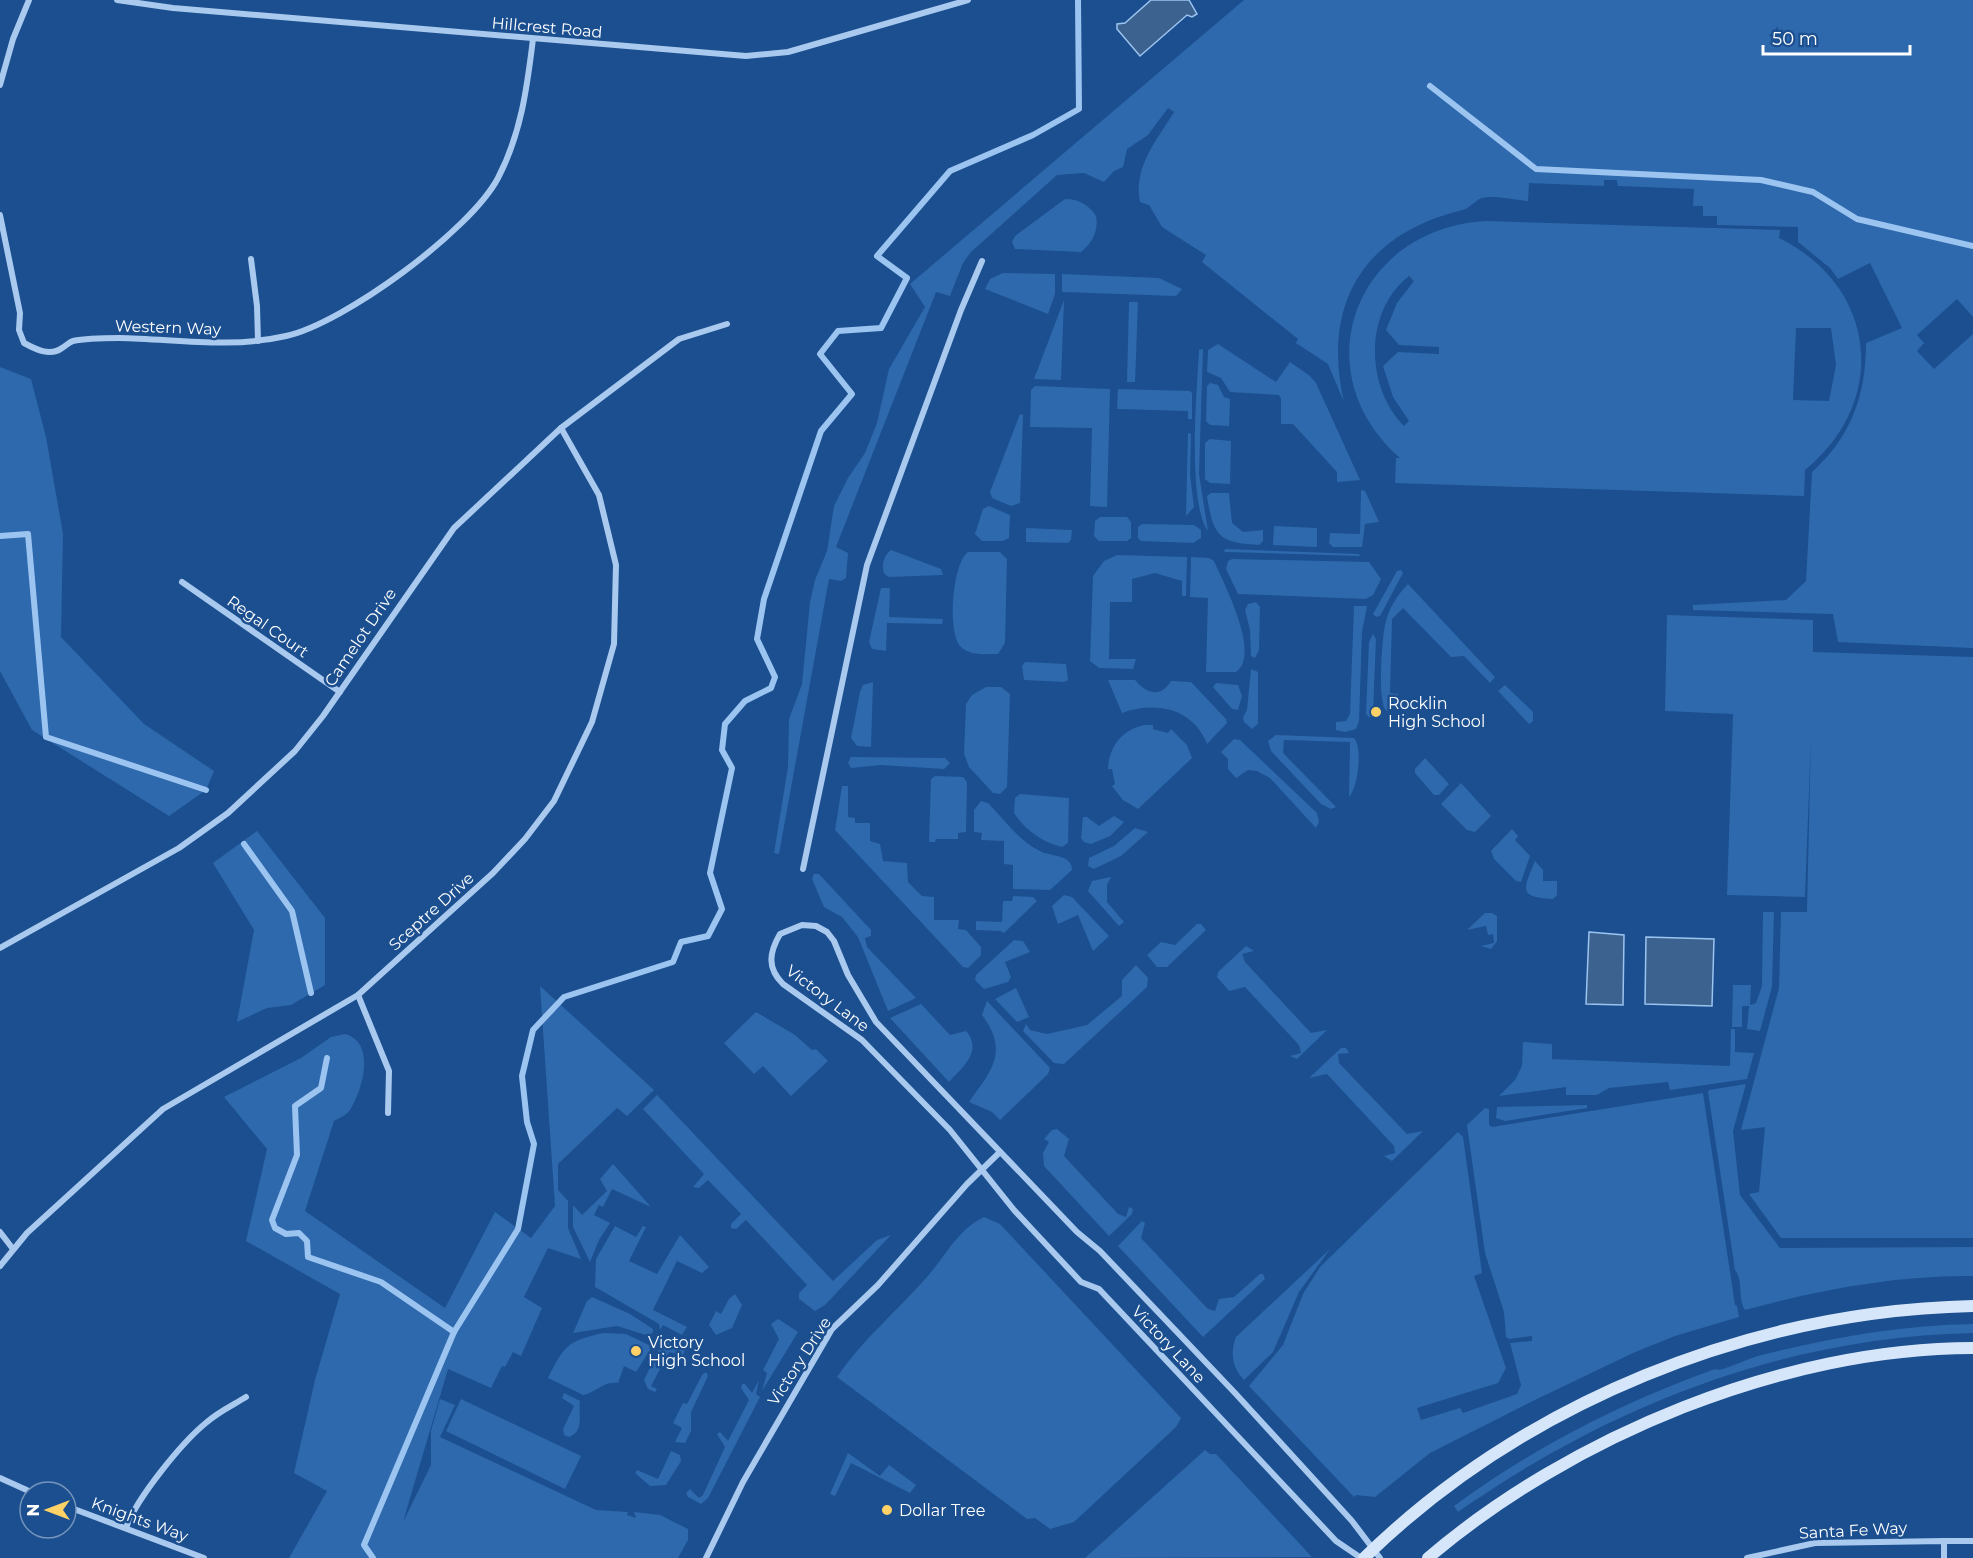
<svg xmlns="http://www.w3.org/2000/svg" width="1973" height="1558" viewBox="0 0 1973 1558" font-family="Montserrat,sans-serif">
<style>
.green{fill:#2e69ad;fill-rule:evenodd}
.water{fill:#3c6290;stroke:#9cc4f0;stroke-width:1.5}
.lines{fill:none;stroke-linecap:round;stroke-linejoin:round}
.stream{stroke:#9cc4f0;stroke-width:6}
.street{stroke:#a9c9ee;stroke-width:6}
.secondary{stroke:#d6e6fa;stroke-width:12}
.poi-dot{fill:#ffd166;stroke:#1b4f8f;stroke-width:2}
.labels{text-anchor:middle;stroke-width:5;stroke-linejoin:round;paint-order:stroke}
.street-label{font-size:16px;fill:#fff;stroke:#1b4f8f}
.poi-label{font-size:16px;fill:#fff;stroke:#1b4f8f;text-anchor:start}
</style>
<rect width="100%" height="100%" fill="#1b4f8f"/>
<g class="green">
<path d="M1244 0H1973V317L1957 299 1917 335 1924 343 1917 351 1934 369 1973 334V648L1838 642 1833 614 1693 610V605L1786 600 1806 581 1812 472C1851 437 1866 395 1866 343L1902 328 1870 263 1838 279 1830 268 1798 242V227L1717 225V216H1703V206H1693L1694 189 1618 186 1617 180H1604V186L1529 183 1528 201C1514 200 1495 195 1482 198 1475 200 1470 208 1463 210 1365 233 1321 303 1344 402L1328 364 1296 343 1298 339 1202 262 1206 255 1162 227 1149 205 1140 202C1133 167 1157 140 1174 112L1168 108 1148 135 1127 149 1123 167 1114 171 1104 182 1084 173 1057 175 971 252 963 263 950 296 936 292 836 547 848 553 846 578 841 581 829 579 779 854 774 853 788 767 789 719 802 684 810 602 815 580 827 551 834 506 848 478 865 453 877 423 889 369 925 307 910 284Z"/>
<path d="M1065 199C1079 199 1089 205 1096 216 1099 231 1092 243 1081 252L1015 249 1012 242 1015 236Z"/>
<path d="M1486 221 1780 230 1779 238C1878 287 1889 401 1805 470L1804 496 1395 483 1396 458H1400C1301 371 1356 228 1486 221ZM1409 276 1414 281 1397 303 1386 330 1399 345 1439 347V354L1398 352 1383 366 1393 397 1409 421 1404 426C1365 387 1364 311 1409 276ZM1796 328H1831L1836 365 1829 401 1793 400Z"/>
<path d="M1003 273 1055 274V294L1048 314 985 289 990 279Z"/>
<path d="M1062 274 1159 278 1182 289 1176 296 1062 292Z"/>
<path d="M1064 300 1061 380 1034 379Z"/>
<path d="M1129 302H1138L1135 382H1127Z"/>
<path d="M1218 344 1276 382 1290 362 1310 376 1316 383 1360 480 1337 482V472L1293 424H1281V399L1279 395 1230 392 1221 378 1207 372 1208 350Z"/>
<path d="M1203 349 1199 474 1208 531C1187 503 1197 389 1199 350Z"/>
<path d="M0 367 31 379 46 437 63 534 61 637 144 724 214 771 206 790 169 816 32 730 0 671Z"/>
<path d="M1210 383 1218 385 1224 397 1230 399 1229 426 1210 425 1206 421 1207 386Z"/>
<path d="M1035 386 1110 389 1107 507 1090 506 1092 428 1030 427 1031 390Z"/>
<path d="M1118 389 1190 391 1192 393V419H1188V411L1117 409Z"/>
<path d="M1020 414 1023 415 1020 503 1011 506 992 498 990 492Z"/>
<path d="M1188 433 1191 434 1190 475 1194 507 1186 516Z"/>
<path d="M1210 439 1231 441 1230 484 1210 483 1205 479V443Z"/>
<path d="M1361 490 1365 491 1379 522 1365 524 1362 547H1333L1329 543 1330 533 1360 534Z"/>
<path d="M1211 493H1229L1232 523 1243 532 1263 530V541L1259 545C1219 543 1213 536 1207 496Z"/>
<path d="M989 506 1010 515 1009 538 1003 541H982L975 534 983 509Z"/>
<path d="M1100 517H1127L1131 522V538L1127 541H1099L1094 536 1095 521Z"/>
<path d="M1142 524 1194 525 1201 530V538L1193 543 1141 541 1138 538V527Z"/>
<path d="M1274 526 1317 528V547L1273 545Z"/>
<path d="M1026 528 1072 530 1071 540 1068 543 1026 542Z"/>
<path d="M1226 549 1359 554 1360 556 1226 552 1223 551Z"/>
<path d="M891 550 941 569 943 575 888 577 884 573C881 565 884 555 891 550Z"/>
<path d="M968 552H1000L1007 559 1005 643 998 654C986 654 970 656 961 647 947 633 952 564 968 552Z"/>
<path d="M1117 555 1187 557 1186 596H1182V581L1155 573 1132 579V602H1110L1109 659H1136L1133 669 1099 668 1090 661 1093 576 1104 561Z"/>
<path d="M1191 557 1209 558 1214 561C1223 582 1262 655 1236 672H1206L1208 598 1190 597Z"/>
<path d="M1232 559 1369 562 1381 579 1373 595 1366 599 1238 594 1226 569 1228 561Z"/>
<path d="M1401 570 1403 573 1380 616 1376 617 1373 614 1397 571Z"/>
<path d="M1408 584 1495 677 1490 683 1464 656 1451 657 1403 608 1392 619 1390 693 1398 694V706L1387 711C1377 705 1382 639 1385 625 1388 610 1397 595 1408 584Z"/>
<path d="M881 588H890L889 617 943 619 942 624 887 623 886 651 872 649 869 642Z"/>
<path d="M1256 602 1260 607 1259 650 1255 658 1251 656 1250 630 1245 610 1248 604Z"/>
<path d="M1354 606H1367L1362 632 1359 721 1356 729 1345 732 1336 730V722L1346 721 1350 714Z"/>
<path d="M1667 615 1813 620V652L1973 657V1238H1781L1749 1194 1759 1192 1765 1127 1741 1130 1779 988 1781 912H1807L1811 737 1805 897 1727 895 1733 714 1665 711Z"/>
<path d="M1373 634 1376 639 1373 712 1370 718 1366 714 1369 642Z"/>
<path d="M1025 662 1066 664 1068 680 1064 682 1024 680 1022 666Z"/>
<path d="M1251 669 1258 672V724L1252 729 1244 722 1243 717 1247 710Z"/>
<path d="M1108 680H1135C1146 693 1160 699 1171 681L1191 682 1226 719 1227 723 1207 744C1193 708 1155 701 1122 713Z"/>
<path d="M873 682 871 747 857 746 851 738 860 692 863 685Z"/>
<path d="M1216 683 1238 685 1242 696 1238 710 1232 709 1213 687Z"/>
<path d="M1505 685 1533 712V721L1529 724 1498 691Z"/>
<path d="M986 687H1001L1010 694 1007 787 1000 794 993 793 969 767 964 754 966 704 972 695Z"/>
<path d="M1144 725H1153V729L1168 733 1171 729 1187 745 1192 758 1138 809 1123 800 1112 786 1115 784 1112 769H1108C1109 746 1122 730 1144 725Z"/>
<path d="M1276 735 1354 738C1363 749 1358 787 1349 797L1350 742 1284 740 1283 753 1336 807 1331 809 1321 804 1271 751 1268 741Z"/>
<path d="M1234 739 1240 740 1317 813 1319 822 1316 828 1270 778 1257 771 1248 770 1236 778 1228 769V759L1221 752Z"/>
<path d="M851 757 945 758 950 763 944 769 881 765 851 768 848 763Z"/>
<path d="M1425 758 1449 784 1439 795H1434L1415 773V769Z"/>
<path d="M935 776 963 777 967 782 966 832 958 833V839H936L935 842H929L931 779Z"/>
<path d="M1461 783 1491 816 1475 832 1467 830 1441 804Z"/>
<path d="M842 786H848V817L855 818V823H870V841L880 844 883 861 907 863 908 882 922 896 934 897V920H959L958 929 966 930 981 947V955L968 968 963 967 835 830Z"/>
<path d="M1020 794 1069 798 1068 843 1062 847C1042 842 1025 830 1014 813L1015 798Z"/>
<path d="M981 801 988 803C1004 819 1019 841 1040 851 1051 857 1072 854 1072 870L1050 890 1013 889V865L1004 864V841L981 840 982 833 974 832V810Z"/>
<path d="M1114 816 1124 822 1110 836 1091 844 1084 842 1081 838 1083 817H1087L1099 826Z"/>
<path d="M1135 828 1148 832 1121 856 1094 869 1088 866 1089 858 1114 846Z"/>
<path d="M1512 829 1518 836 1515 840 1530 856 1521 882 1516 881 1494 859 1491 851Z"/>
<path d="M257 831 325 918V985L291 1005 267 1008 237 1022 254 930 213 863Z"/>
<path d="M1535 861 1543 870V881H1557V895L1553 899C1518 897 1523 890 1535 861Z"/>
<path d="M814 874H819L871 930V936L865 938 867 947 916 998 888 1011 858 937 842 917 824 907 812 879Z"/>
<path d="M1111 877 1107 885V902L1124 922 1119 926 1088 891 1092 881Z"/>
<path d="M1064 895 1072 897 1109 936 1093 951 1078 915 1058 924 1052 906Z"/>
<path d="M1013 896 1033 897 1037 901 1004 933 1000 931 976 930V921L1002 922 1003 901H1012Z"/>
<path d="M1763 912H1774L1772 987 1760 1031 1747 1029 1749 1006H1742V1027H1732L1733 985H1751L1750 1005 1756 1003 1762 986Z"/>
<path d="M1485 913H1492L1497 916V941L1491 949 1481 946 1494 943 1493 934 1488 935 1486 926 1467 930Z"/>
<path d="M1197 924H1201L1206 930 1167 967H1157L1147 955 1161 942 1175 945Z"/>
<path d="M1014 940 1023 941 1030 952 1005 962 1011 977 1008 982 984 989 975 980 976 975Z"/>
<path d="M1246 946 1254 951 1242 954 1245 962 1311 1033 1327 1030 1297 1059 1290 1056 1301 1053 1299 1045 1245 987 1229 991 1217 977 1218 972Z"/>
<path d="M1136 965 1148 978 1147 987 1064 1064 1054 1063 1023 1031 1026 1024 1030 1030 1047 1034 1087 1025 1122 996V980Z"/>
<path d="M540 986 654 1090 627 1116 617 1108 558 1164V1190L568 1201V1228L581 1259 548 1248 524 1297 542 1308 521 1356 513 1352 505 1367 502 1366 491 1388 448 1369 403 1522 431 1465V1431L440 1399 455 1405 440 1437 596 1510 628 1512 627 1515 636 1518 634 1512 660 1515 688 1529V1540L678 1558H289L327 1491 294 1473 315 1380 340 1294 246 1241 267 1149 224 1097 301 1058 331 1037 345 1034C377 1043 362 1091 350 1110 347 1115 339 1118 334 1121L305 1211 445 1308 495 1212 531 1238 555 1206Z"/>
<path d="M1016 988 1029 1017 1017 1022 995 999Z"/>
<path d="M987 1001 1050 1068 1048 1074 1000 1120 992 1112 969 1102C992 1070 1009 1051 982 1015Z"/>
<path d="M921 1004 950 1035 966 1031C983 1051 963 1067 949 1082L890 1018Z"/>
<path d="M756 1012 795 1035 812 1050 816 1049 828 1061 791 1096 763 1066 754 1074 724 1043Z"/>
<path d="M1731 1029H1735V1052L1754 1053 1747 1079 1670 1090 1668 1082 1609 1088 1597 1095H1566V1087L1499 1096 1515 1080 1522 1066 1523 1042 1552 1044V1059L1730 1066Z"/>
<path d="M1341 1048H1346L1349 1053 1338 1054 1339 1063 1407 1134 1423 1131 1392 1161 1384 1156 1395 1153 1394 1146 1327 1074 1309 1078Z"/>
<path d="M1746 1084 1733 1131 1740 1195 1780 1248 1973 1247V1276C1897 1275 1818 1290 1745 1310 1737 1298 1744 1282 1735 1270L1708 1092 1709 1090Z"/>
<path d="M1703 1093 1735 1305 1737 1306 1739 1317 1675 1336 1633 1353 1535 1400 1430 1453 1375 1497 1356 1495 1354 1497 1249 1386 1283 1345 1303 1294 1320 1267 1458 1132 1463 1137 1482 1273 1474 1276 1506 1368 1498 1383 1417 1408 1421 1420 1460 1408 1463 1413 1517 1394 1521 1385 1510 1343 1532 1341V1336L1509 1339 1506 1337 1504 1312 1485 1253 1467 1125 1485 1108 1489 1109V1125L1492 1127Z"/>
<path d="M657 1095 833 1281 877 1240 891 1235 825 1305 815 1311 799 1299V1293L807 1285 746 1220 736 1229 731 1228V1224L741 1214 708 1180 699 1188 693 1187 704 1174 643 1109Z"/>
<path d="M1587 1105V1108L1505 1121 1496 1118 1497 1107Z"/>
<path d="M1057 1129 1069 1139 1064 1156 1118 1214 1126 1217 1129 1207 1133 1209 1132 1214 1109 1236 1044 1166 1043 1153 1049 1142 1044 1139 1052 1130Z"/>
<path d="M613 1164 651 1207 612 1189 603 1207 599 1205 594 1215 610 1223 599 1240 590 1262 573 1227V1205L582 1215 607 1191 600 1179Z"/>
<path d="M984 1217 1000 1224 1181 1418 1176 1427 1074 1522 1050 1529 1035 1518 1027 1519 837 1377C862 1340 897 1311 927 1277 945 1257 958 1229 984 1217Z"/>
<path d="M1142 1221 1145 1223 1141 1238 1208 1309 1215 1311 1219 1299 1234 1297 1260 1274H1263L1265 1279 1203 1337 1118 1246Z"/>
<path d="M615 1226 636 1237 643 1226 646 1227 629 1261 657 1274 680 1235 709 1267 702 1273 677 1261 653 1310 687 1327 682 1335 663 1325 660 1330 659 1324 595 1287 596 1259Z"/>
<path d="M1330 1249 1299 1292 1273 1352 1244 1380C1232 1367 1230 1353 1236 1337Z"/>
<path d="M735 1294 742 1305 732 1328 716 1335 709 1325 716 1311 721 1314 729 1299Z"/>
<path d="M592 1297 630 1314 653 1329V1332L649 1336 617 1326 573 1333 587 1301Z"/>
<path d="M778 1319 798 1332 762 1391 767 1373 763 1370 779 1339 771 1324Z"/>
<path d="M1973 1324V1333C1785 1337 1611 1405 1458 1512L1454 1506C1534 1447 1621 1403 1715 1369L1719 1370C1732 1367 1744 1360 1758 1356 1828 1338 1901 1325 1973 1324Z"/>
<path d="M603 1333 626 1334 649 1345 650 1350 636 1372 624 1366 618 1383C602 1381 596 1393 583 1395L548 1378C564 1346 567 1341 603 1333Z"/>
<path d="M665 1337 686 1348 683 1355 669 1352 651 1386 657 1389 655 1392 648 1389 644 1380Z"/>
<path d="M706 1372 708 1376 691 1412V1431L685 1443 675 1442 682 1428 673 1423 683 1403 687 1404 702 1375Z"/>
<path d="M759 1380 756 1394 760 1397 708 1498 701 1504 688 1497 686 1493 690 1489 699 1498 703 1495 725 1447 717 1434 720 1432 728 1441 749 1400 741 1388 742 1384H745L752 1393Z"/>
<path d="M564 1393 580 1401C578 1414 585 1431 569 1437L564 1435 563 1429 574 1406 562 1398Z"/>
<path d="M461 1399 581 1456 565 1489 446 1431Z"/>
<path d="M1205 1450 1210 1454H1216L1312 1557 1085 1558Z"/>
<path d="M671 1451 680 1455 681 1461 666 1485 650 1486 635 1473 637 1470 658 1479Z"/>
<path d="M848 1453 880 1476 889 1465 916 1485 910 1493 851 1463 835 1496 830 1494Z"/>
</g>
<g class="water">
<path d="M1151 0H1189L1197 14 1192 17 1187 15 1140 56 1117 29V24L1125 23Z"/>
<path d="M1589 932 1624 935 1623 1005 1586 1004Z"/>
<path d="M1646 937 1714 939 1712 1006 1645 1004Z"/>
</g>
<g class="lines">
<g class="stream">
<path d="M1430 86 1536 169 1761 180 1813 192 1857 219 1973 246"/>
<path d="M0 536 28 534 46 737 206 790"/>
<path d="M244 844 292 911 311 993"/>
<path d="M327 1058 321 1088 295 1106 297 1155 272 1220 275 1228 286 1234 299 1233 307 1241 308 1257 381 1282 454 1332"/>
<path d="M373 1558 364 1545 454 1332 518 1229 534 1144 527 1122 522 1076 533 1030 564 997 673 962 681 942 708 936 722 909 710 873 732 768 722 750 725 724 745 701 771 688 775 677 757 639 764 599 821 431 852 394 820 354 838 331 881 328 907 278 877 256 950 171 1033 135 1079 109 1078 0"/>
</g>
<g class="street">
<path d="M117 0 173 8 746 56 788 52 968 0"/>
<path d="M0 85 13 39 29 0"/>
<path d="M0 215 20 313 19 330 24 343C35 349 50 357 62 348 66 346 69 342 73 341 87 338 105 338 119 338 176 339 229 349 286 336 344 323 470 231 498 178 521 134 527 88 533 39"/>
<path d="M251 259 257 306 258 341"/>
<path d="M182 582 340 692"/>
<path d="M803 869 867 565 961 310 982 261"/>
<path d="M0 948 179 848 228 813 295 751 323 716 454 528 561 428 679 339 727 324"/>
<path d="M358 995 389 1071 388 1113"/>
<path d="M0 1232 13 1249"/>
<path d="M0 1266 27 1233 163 1109 358 995 493 873 525 839 554 801 592 722 614 644 616 565 599 495 561 428"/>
<path d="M0 1478 31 1492"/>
<path d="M66 1506 204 1558"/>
<path d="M126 1528C136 1499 182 1442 207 1422 218 1412 233 1405 246 1397"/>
<path d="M1944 1541H1973"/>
<path d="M706 1558 743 1482 832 1329 878 1285 967 1184 1000 1152"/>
<path d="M1361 1558 1336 1541 1099 1289 1081 1282 1014 1210 950 1130 862 1040 783 984C767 968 769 953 780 934L802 925 816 926 827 932 834 941 848 975 876 1022 1077 1232 1100 1251 1235 1393 1352 1521 1380 1558"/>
<path d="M1747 1558 1815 1543 1944 1541V1558"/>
</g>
<g class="secondary">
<path d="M1364 1558C1524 1402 1750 1311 1973 1306"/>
<path d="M1428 1558C1571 1436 1784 1348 1973 1348"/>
</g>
</g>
<g class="poi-dot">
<circle cx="1376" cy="712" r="6"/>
<circle cx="636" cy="1351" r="6"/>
<circle cx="887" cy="1510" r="6"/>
</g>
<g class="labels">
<g class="street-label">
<text transform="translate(547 27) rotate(5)" y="6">Hillcrest Road</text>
<text transform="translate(168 327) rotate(2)" y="6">Western Way</text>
<text transform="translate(268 626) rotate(35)" y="6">Regal Court</text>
<text transform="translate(360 637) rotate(-56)" y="6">Camelot Drive</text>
<text transform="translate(431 911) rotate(-42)" y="6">Sceptre Drive</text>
<text transform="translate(828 998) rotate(37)" y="6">Victory Lane</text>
<text transform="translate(1169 1344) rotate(47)" y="6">Victory Lane</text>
<text transform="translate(799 1361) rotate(-57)" y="6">Victory Drive</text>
<text transform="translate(140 1519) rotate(20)" y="6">Knights Way</text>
<text transform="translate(1853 1530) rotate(-3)" y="6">Santa Fe Way</text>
</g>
<g class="poi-label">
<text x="1388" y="709">Rocklin<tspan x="1388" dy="18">High School</tspan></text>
<text x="648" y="1348">Victory<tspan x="648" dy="18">High School</tspan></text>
<text x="899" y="1516">Dollar Tree</text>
</g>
</g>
<g transform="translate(48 1510) rotate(270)"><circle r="28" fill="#1b4f8f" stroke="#7695bc" stroke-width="1.5"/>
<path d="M0-4.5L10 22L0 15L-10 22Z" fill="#ffd166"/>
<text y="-9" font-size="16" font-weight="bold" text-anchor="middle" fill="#ffffff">N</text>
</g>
<path d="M1763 45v9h147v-9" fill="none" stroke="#ffffff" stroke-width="3"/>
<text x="1772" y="45" font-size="18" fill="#ffffff" stroke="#1b4f8f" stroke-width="4.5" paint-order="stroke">50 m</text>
</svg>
